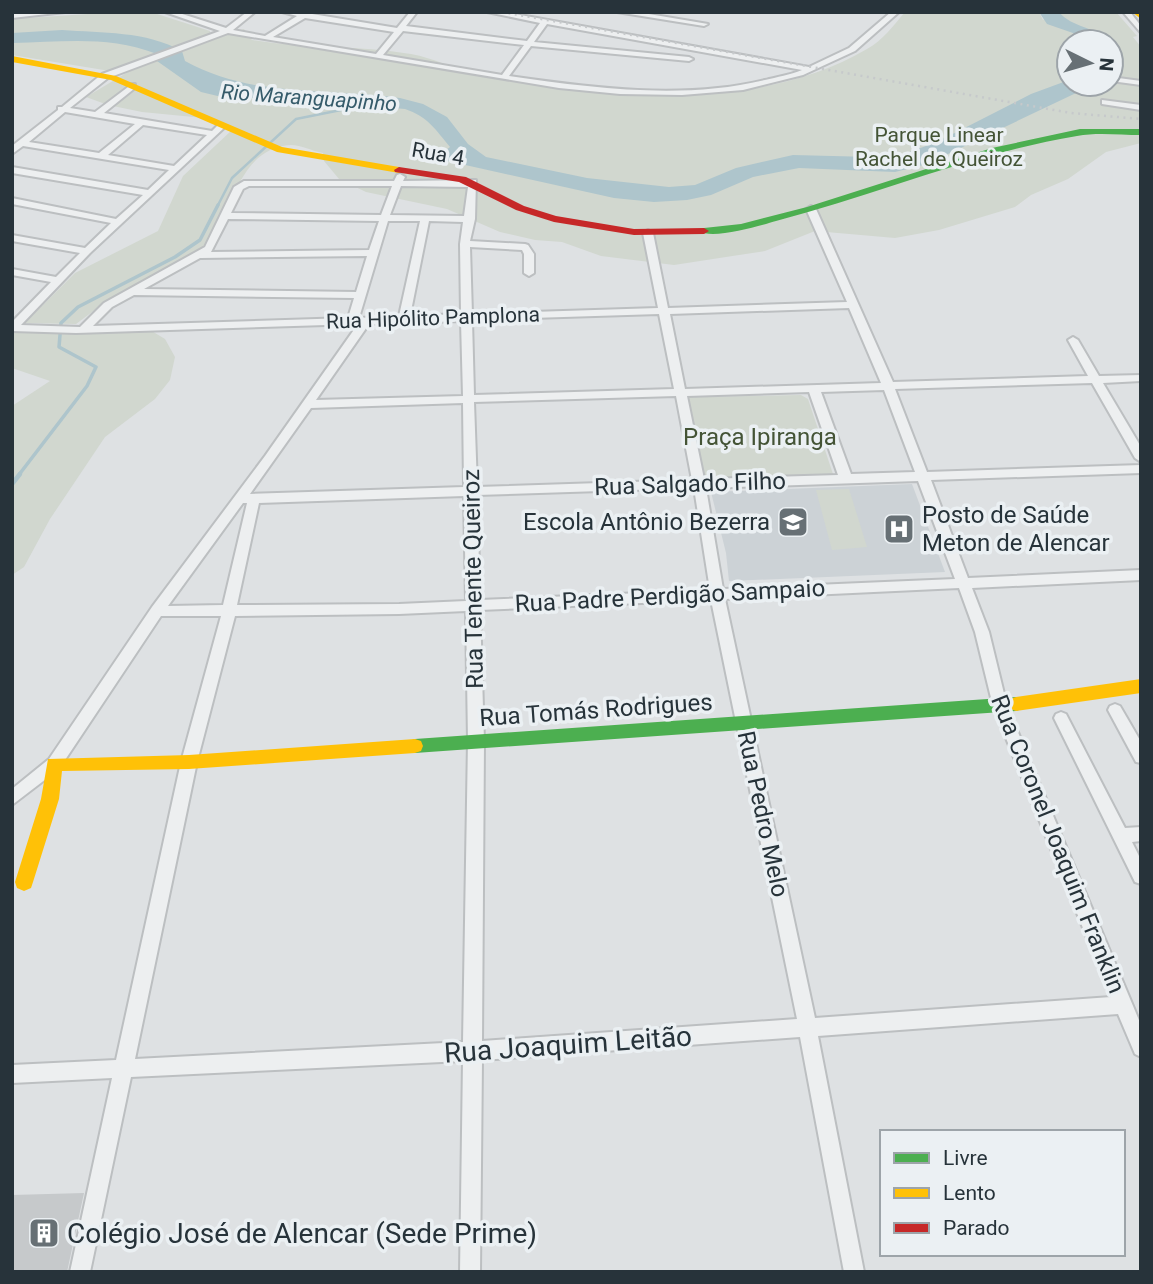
<svg xmlns="http://www.w3.org/2000/svg" width="1153" height="1284" viewBox="0 0 1153 1284" font-family="Roboto,sans-serif">
<style>
.built{fill:#ccd2d6}
.green{fill:#d1d7cf;fill-rule:evenodd}
.water{fill:#aec5cc}
.lines{fill:none;stroke-linecap:round;stroke-linejoin:round}
.stream-far2{stroke:#aec5cc;stroke-width:2.5}
.stream-far1{stroke:#aec5cc;stroke-width:3.5}
.stream{stroke:#aec5cc;stroke-width:4.5}
.building{fill:#c6c9cb}
.street-casing{stroke:#bcbfc1;stroke-width:4}
.street{fill:#edeff0;fill-rule:evenodd}
.fast{fill:#4caf50;fill-rule:evenodd}
.slow{fill:#ffc107;fill-rule:evenodd}
.jam{fill:#c62828;fill-rule:evenodd}
.rail{stroke:#c6c9cb;stroke-width:2.5;stroke-dasharray:2 4.5;stroke-linecap:butt}
.labels{text-anchor:middle;stroke-width:7;stroke-linejoin:round;paint-order:stroke}
.far-water-label{font-size:21px;font-style:italic;fill:#355b6a;stroke:#ebf0f3}
.far-park-label{font-size:21px;fill:#445436;stroke:#ebf0f3}
.far-street-label{font-size:21px;fill:#27333a;stroke:#ebf0f3}
.park-label{font-size:24px;fill:#445436;stroke:#ebf0f3}
.street-label{font-size:24px;fill:#27333a;stroke:#ebf0f3}
.poi-label{font-size:24px;fill:#27333a;stroke:#ebf0f3;text-anchor:start}
.near-street-label{font-size:28px;fill:#27333a;stroke:#ebf0f3}
.near-poi-label{font-size:28px;fill:#27333a;stroke:#ebf0f3;text-anchor:start}
</style>
<rect width="100%" height="100%" fill="#dee1e3"/>
<path class="built" d="M912 484 945 572 729 581 726 553 711 492Z"/>
<g class="green">
<path d="M118 12 154 13 210 31V34L110 71 12 55V19Z"/>
<path d="M905 12H1039L1043 20 1055 12H1116L1137 36 1133 37 1141 47V143L1106 152 1068 179 1031 195 1015 207 939 230 895 238 815 231 765 251 674 265 601 256 562 242 535 240 500 232 447 209 366 192 339 179 324 161 323 153C312 151 301 145 291 145 233 148 234 224 198 251L112 297 76 324 25 323 75 273 158 231 183 176 232 130 214 119 142 112 108 105 86 97 128 72 232 33 244 29 252 40C305 49 358 45 411 54 434 58 454 69 477 75 495 80 515 81 534 84 642 101 769 106 867 49 883 40 893 26 905 12ZM1069 42H1111V84L1060 85 1069 80Z"/>
<path d="M150 330 165 339 175 357 170 380 155 399 105 437 50 519 24 567 12 575V406L50 381 12 368V332Z"/>
<path d="M801 395 808 399 833 474 828 476 702 478 686 402 689 397Z"/>
<path d="M849 489 867 547 832 550 816 490Z"/>
</g>
<g class="water">
<path d="M1039 12H1059C1072 28 1095 26 1109 42H1085L1073 33 1047 24Z"/>
<path d="M62 30C102 33 146 31 182 51L185 61C252 98 326 88 400 98L423 104 447 117 468 144 486 157 587 178 669 187 695 185 736 168 793 155 872 157 904 154 937 142 1031 94 1069 80V84H1095L927 164 895 172 799 168 753 177 711 195 687 200 654 202 614 198 443 160 437 157 450 147C436 130 427 116 405 109L277 98H226L201 92 157 61V54C108 35 63 42 12 43V33Z"/>
</g>
<g class="lines">
<path class="stream-far2" d="M217 207 232 178 296 119 366 105"/>
<path class="stream-far1" d="M18 476 87 386 96 367 59 347 61 323 78 307 175 257 200 240 218 205"/>
<path class="stream" d="M12 484 20 474"/>
</g>
<path class="building" d="M84 1193 67 1272H12V1195Z"/>
<g class="lines">
<g class="street-casing">
<g id="street">
<path d="M31 12H65L12 18V14Z"/>
<path d="M165 12H176L226 28 247 12H255L233 30 265 36 297 16 282 12H300L397 28 410 12H417L406 26 527 41 540 23 487 12H504L809 67 849 48 891 12H899L855 51 803 75 743 90 682 95 620 94 559 88 228 33 108 78 70 108 95 112 132 84H135V88L104 113 212 131 218 125 225 127 90 253 21 325 80 327 104 303 205 247 234 187 244 181H394L397 175 400 174 405 177 403 181 476 180 475 219 470 241 525 244 528 245 534 254V273L529 276 524 273V254L522 250 470 247 472 314 658 308 643 233 648 230 653 233 668 308 847 302 806 209 811 206 816 209 893 382 1088 376 1068 340 1073 337 1078 340 1099 376 1141 375V381L1103 383 1141 447V462L1135 458 1092 383 895 389 927 472 1141 465V473L931 480 968 578 1141 570V580L972 588 989 632 1007 706 1141 1025V1057L1135 1054 1118 1014 818 1036 864 1272H844L800 1037 482 1060 480 1272H460L463 1061 131 1077 90 1272H70L112 1078 12 1083V1065L116 1060 181 762 221 616H161L59 769 12 805V789L49 759 152 607 265 456 358 324 76 333 12 331V322L51 282 12 275V269L56 277 80 253 12 241V235L85 248 111 223 12 204V198L116 219 143 195 12 173V167L148 190 169 170 23 146 12 154V146L58 110V107H62L102 74 220 31ZM305 18 394 32 376 54 273 37ZM547 24 802 70C790 75 777 77 765 80 682 100 593 88 509 76L531 46 689 61 693 59 689 57 534 42ZM403 31 524 45 502 75 383 55ZM65 112 135 124 99 153 29 142ZM143 125 207 135 174 166 108 155ZM249 186H392L381 215 231 213 243 189ZM401 186 468 187 464 216 390 215ZM228 219 379 221 369 250 211 252ZM388 221H420L399 316 359 318ZM429 221 463 222 460 244 461 314 410 316ZM367 256 356 292 144 289 200 258ZM134 295 354 298 348 318 93 326 112 307ZM849 308 881 383 685 389 670 314ZM659 314 674 389 474 395 472 320ZM461 321 463 396 316 400 369 324ZM884 390 915 472 851 474 821 392ZM809 392 838 475 704 479 687 396ZM676 396 692 480 477 487 474 402ZM463 403 464 487 250 494 311 408ZM918 481 955 579 723 589 706 488ZM694 488 710 590 480 600 477 495ZM464 496 466 601 399 604 237 605 259 503ZM243 503H247L223 605 168 606ZM959 588 975 632 993 706 1111 997 815 1018 725 599ZM711 600 797 1019 482 1041 484 741 480 610ZM466 611 468 741 463 1042 135 1059 197 762 235 616 399 614Z"/>
<path d="M617 12H637L708 24 704 26Z"/>
<path d="M1123 12H1130L1141 26V33Z"/>
<path d="M1111 77 1141 81V85L1111 81Z"/>
<path d="M1102 100 1141 105V110L1102 104Z"/>
<path d="M1115 704 1120 706 1141 742V763L1136 762 1108 710 1110 706Z"/>
<path d="M1061 712 1066 714 1125 828 1141 827V841L1132 842 1141 860V884L1135 882 1054 718 1056 714Z"/>
</g>
</g>
<use href="#street" class="street"/>
<g class="fast">
<path d="M1080 129H1141V135C1120 135 1097 132 1077 136 974 153 877 195 776 221 759 226 712 240 699 231L704 228 741 224 807 207 992 148Z"/>
<path d="M1016 697 1022 699 1024 704 1022 709 1016 711 415 753 409 751 407 746 409 741 415 739Z"/>
</g>
<g class="slow">
<path d="M1132 12H1141V19Z"/>
<path d="M12 56 116 76 282 147 399 167 404 170 399 173 277 152 111 80 12 62Z"/>
<path d="M1141 679V693L1016 711 1010 709 1008 704 1010 699 1016 697Z"/>
<path d="M415 739 421 741 423 746 421 751 415 753 189 769 62 771 59 799 33 882 31 888 24 891 17 888 15 882 41 799 48 759 189 755Z"/>
</g>
<path class="jam" d="M399 167 466 177 524 206 556 216 634 229 704 228 709 231 704 234 634 235 554 222 516 210 459 182 395 172 394 170Z"/>
<path class="rail" d="M502 12 1071 113 1141 119"/>
</g>
<defs>
<g id="school-square" transform="scale(1.575)"><rect x="-9" y="-9" width="18" height="18" rx="4" fill="#677075" stroke="#ebf0f3"/><path d="M0-5L7-2L0 1L-7-2ZM-4 1L0 2.5L4 1V4Q0 6-4 4Z" fill="#fff"/></g>
<g id="hospital-square" transform="scale(1.575)"><rect x="-9" y="-9" width="18" height="18" rx="4" fill="#677075" stroke="#ebf0f3"/><path d="M-5-5h3v3.5h4V-5h3V5h-3V1.5h-4V5h-3Z" fill="#fff"/></g>
<g id="building-square" transform="scale(1.575)"><rect x="-9" y="-9" width="18" height="18" rx="4" fill="#677075" stroke="#ebf0f3"/><path d="M-4-6H4V6H1V3H-1V6H-4ZM-2.5-4.3h1.7v1.8h-1.7ZM.8-4.3h1.7v1.8H.8ZM-2.5-1h1.7V.8h-1.7ZM.8-1h1.7V.8H.8Z" fill="#fff"/></g>
</defs>
<g fill-rule="evenodd">
<use href="#school-square" x="793" y="522"/>
<use href="#hospital-square" x="899" y="529"/>
<use href="#building-square" x="44" y="1233"/>
</g>
<g class="labels">
<g class="far-water-label">
<text transform="translate(309 98) rotate(4)" y="7">Rio Maranguapinho</text>
</g>
<g class="far-park-label">
<text x="939" y="142">Parque Linear<tspan x="939" dy="24">Rachel de Queiroz</tspan></text>
</g>
<g class="far-street-label">
<text transform="translate(438 154) rotate(10)" y="7">Rua 4</text>
<text transform="translate(433 318) rotate(-2)" y="7">Rua Hipólito Pamplona</text>
</g>
<g class="park-label">
<text x="760" y="445">Praça Ipiranga</text>
</g>
<g class="street-label">
<text transform="translate(690 484) rotate(-2)" y="8">Rua Salgado Filho</text>
<text transform="translate(473 579) rotate(-91)" y="8">Rua Tenente Queiroz</text>
<text transform="translate(670 596) rotate(-3)" y="8">Rua Padre Perdigão Sampaio</text>
<text transform="translate(596 710) rotate(-4)" y="8">Rua Tomás Rodrigues</text>
<text transform="translate(763 814) rotate(78)" y="8">Rua Pedro Melo</text>
<text transform="translate(1058 844) rotate(68)" y="8">Rua Coronel Joaquim Franklin</text>
</g>
<g class="poi-label">
<text x="922" y="523">Posto de Saúde<tspan x="922" dy="28">Meton de Alencar</tspan></text>
<text x="770" y="530" text-anchor="end">Escola Antônio Bezerra</text>
</g>
<g class="near-street-label">
<text transform="translate(568 1044) rotate(-4)" y="10">Rua Joaquim Leitão</text>
</g>
<g class="near-poi-label">
<text x="67" y="1243">Colégio José de Alencar (Sede Prime)</text>
</g>
</g>
<rect width="1153" height="1284" fill="none" stroke="#27333a" stroke-width="28"/>
<rect x="880" y="1130" width="245" height="126" fill="#ebf0f3" stroke="#9da4a9" stroke-width="2"/>
<rect x="894" y="1153" width="35" height="10" fill="#4caf50" stroke="#9da4a9" stroke-width="2"/>
<text x="943" y="1165" font-size="21" fill="#27333a">Livre</text>
<rect x="894" y="1188" width="35" height="10" fill="#ffc107" stroke="#9da4a9" stroke-width="2"/>
<text x="943" y="1200" font-size="21" fill="#27333a">Lento</text>
<rect x="894" y="1223" width="35" height="10" fill="#c62828" stroke="#9da4a9" stroke-width="2"/>
<text x="943" y="1235" font-size="21" fill="#27333a">Parado</text>
<g transform="translate(1090 63) rotate(95)"><circle r="33" fill="#ebf0f3" stroke="#9da4a9" stroke-width="2"/>
<path d="M0-5L12 26L0 18L-12 26Z" fill="#677075"/>
<text y="-10" font-size="19" font-weight="bold" text-anchor="middle" fill="#27333a">N</text>
</g>
</svg>
